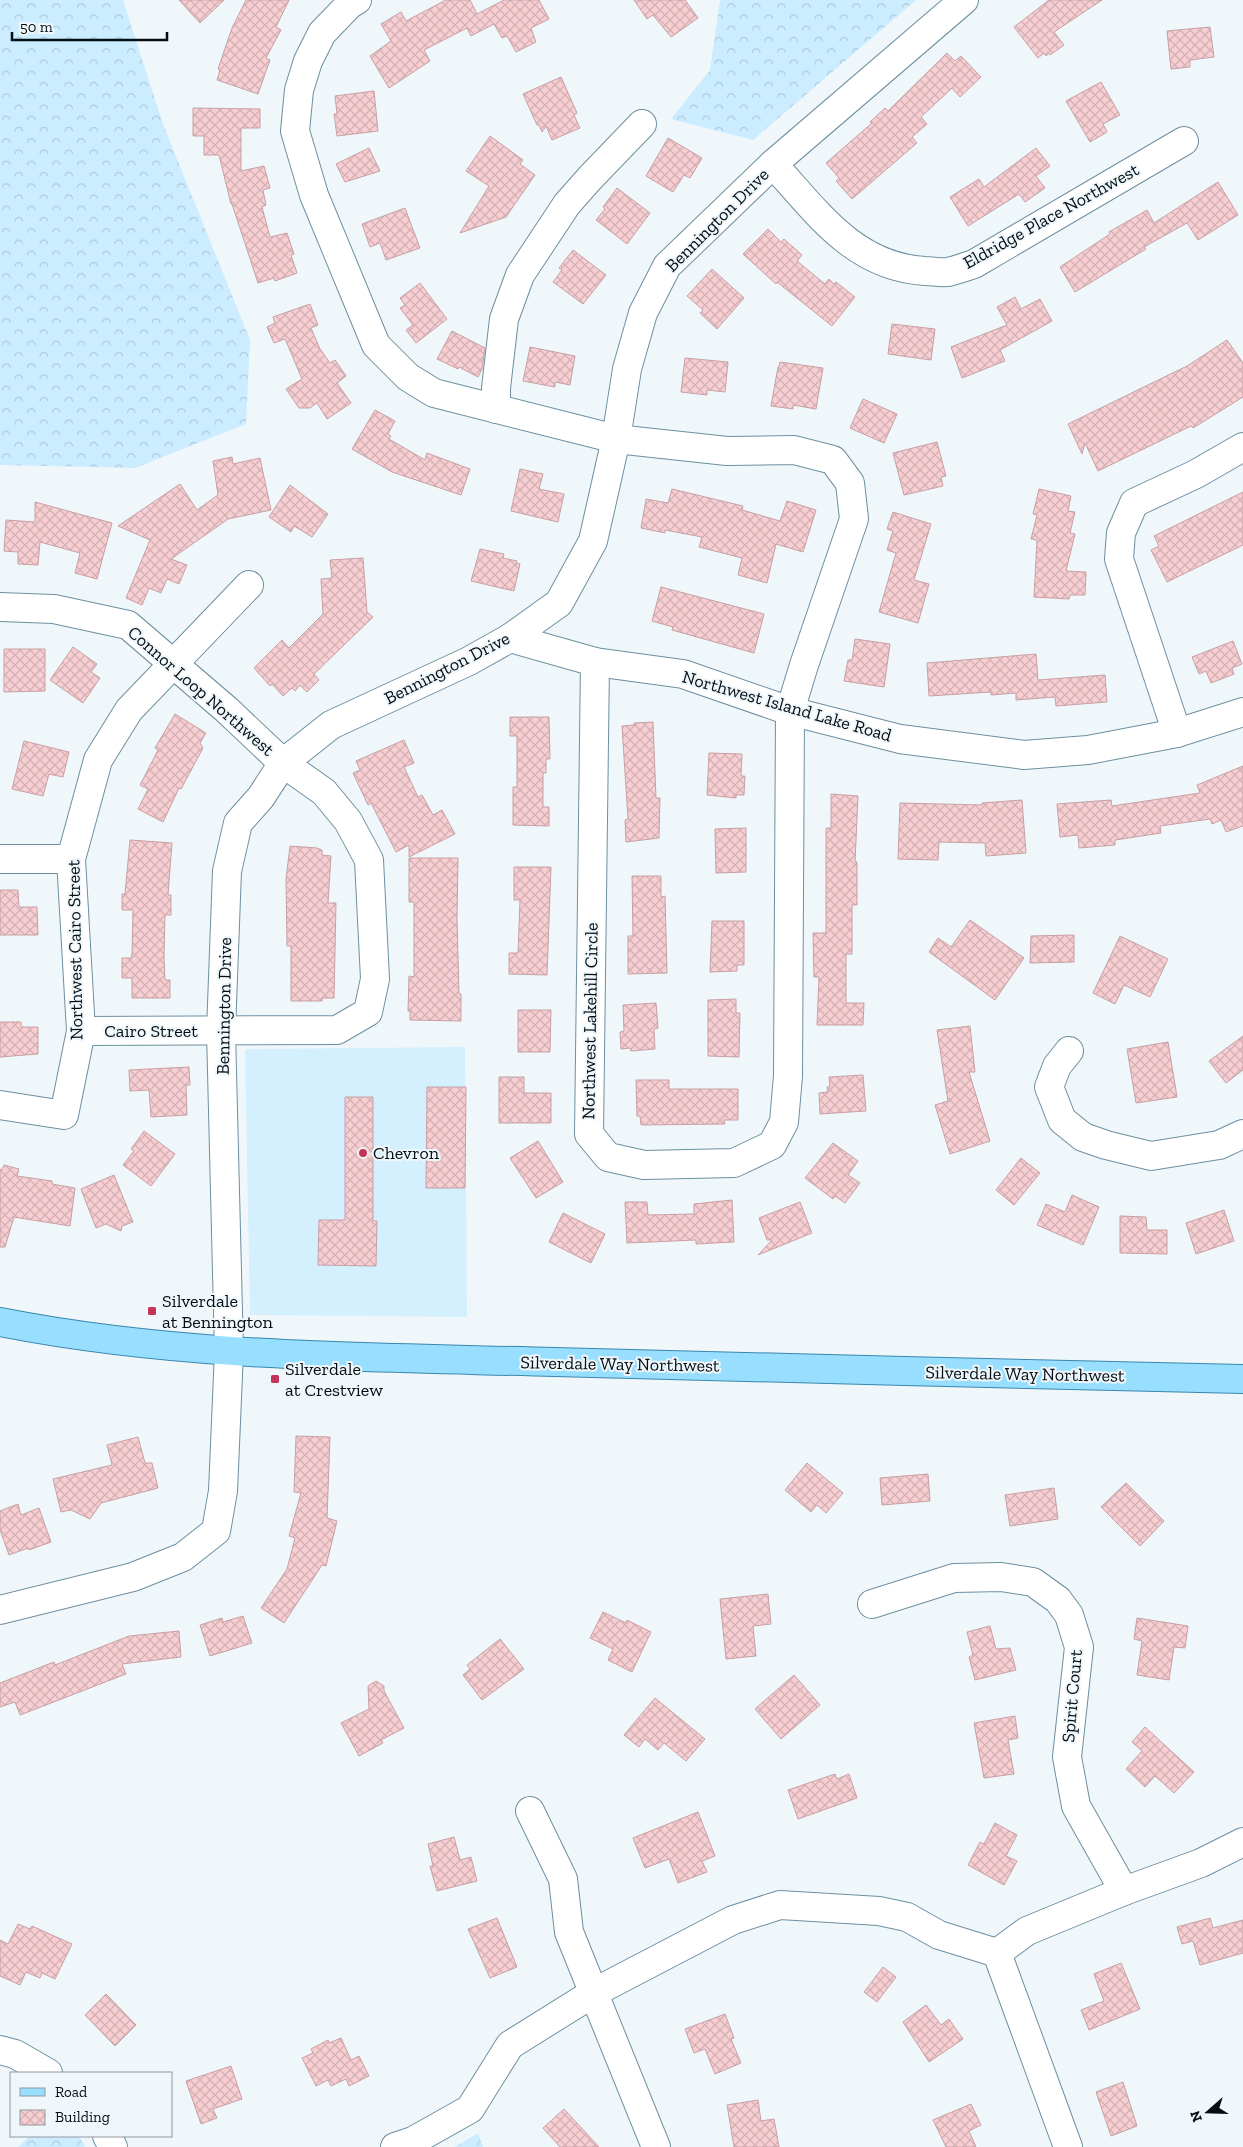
<svg xmlns="http://www.w3.org/2000/svg" width="1243" height="2147" viewBox="0 0 1243 2147" font-family="'Zilla Slab',serif">
<style>
.built{fill:#d4effd}
.forest{fill:url(#forest-crowns)}
.building{fill:url(#building-cross-hatch);stroke:#c7a0a5}
.lines{fill:none;stroke-linecap:round;stroke-linejoin:round}
.minor-casing{stroke:#6d8fa1;stroke-width:30}
.major-casing{stroke:#3887ad;stroke-width:30}
.minor{stroke:#fff;stroke-width:28}
.major{stroke:#98dfff;stroke-width:28}
.poi-dot{fill:#c43458;stroke:#f0f7fb;stroke-width:2}
.labels{text-anchor:middle;stroke-width:4;stroke-linejoin:round;paint-order:stroke}
.street-label{font-size:18px;fill:#030d14;stroke:#f0f7fb}
.poi-label{font-size:18px;fill:#030d14;stroke:#f0f7fb;text-anchor:start}
</style>
<defs>
<pattern id="forest-crowns" width="20" height="18" patternUnits="userSpaceOnUse" patternTransform="scale(1.25)"><rect width="20" height="18" fill="#ccedff"/><path d="M2 6a3 3 0 1 1 6 0M12 15a3 3 0 1 1 6 0" fill="none" stroke="#aecada"/></pattern>
<pattern id="building-cross-hatch" width="8" height="8" patternUnits="userSpaceOnUse" patternTransform="scale(1.25)"><rect width="8" height="8" fill="#f7ced2"/><path d="M0 0l8 8M0 8l8-8" fill="none" stroke="#d2b0b3"/></pattern>
</defs>
<rect width="100%" height="100%" fill="#f0f7fb"/>
<path class="built" d="M465 1047 467 1317 250 1315 245 1049Z"/>
<g class="forest">
<path d="M0 0H123L163 124 250 340 246 424 135 468 0 465Z"/>
<path d="M720 0H916L753 140 671 119 710 70Z"/>
<path d="M478 2133 483 2147H455Z"/>
<path d="M30 2136H79L85 2147H18Z"/>
</g>
<g class="building">
<path d="M179 0H224L200 23Z"/>
<path d="M246 0H289L276 27 281 30 266 58 270 60 258 94 217 80 220 70 218 69 232 28Z"/>
<path d="M446 0H470L477 14 504 0H539L549 19 531 28 536 42 516 52 507 36 502 38 494 24 471 36 467 28 424 50 430 61 389 88 370 56 391 41 381 24 401 12 406 21Z"/>
<path d="M634 0H685L698 18 671 37 653 15 647 19Z"/>
<path d="M1049 0H1102L1054 32 1064 45 1050 55 1049 53 1046 56 1044 53 1038 58 1014 27Z"/>
<path d="M1210 27 1214 57 1190 60V67L1171 69 1167 31Z"/>
<path d="M947 53 955 61 961 56 981 77 960 97 952 88 921 117 927 124 912 137 917 143 852 199 836 181 839 178 826 163 872 123 870 122 885 108 888 111Z"/>
<path d="M561 77 577 113 574 115 580 128 552 140 546 126 542 132 539 125H537L523 94Z"/>
<path d="M1101 82 1120 115 1103 124 1107 132 1090 142 1066 101Z"/>
<path d="M374 91 378 131 337 136 334 114H337L335 96Z"/>
<path d="M193 108 260 109V128H241V171L264 166 270 188 263 190 266 205 262 207 270 237 287 233 294 254 291 255 297 273 275 281 274 278 258 283 232 204H231L219 155H204V136H193Z"/>
<path d="M490 136 523 160 520 164 535 175 506 217 460 233 489 186 466 171Z"/>
<path d="M668 138 702 158 690 178 684 175 673 192 646 176Z"/>
<path d="M369 148 380 171 345 182 336 164Z"/>
<path d="M1036 148 1050 166 1036 176 1045 188 1025 202 1019 194 968 226 950 197 979 179 984 187Z"/>
<path d="M1218 182 1238 215 1198 240 1187 223 1144 247 1146 249 1075 292 1060 267 1110 234 1109 232 1147 210 1154 223Z"/>
<path d="M617 188 650 213 627 244 596 220 605 209 603 207Z"/>
<path d="M405 208 420 248 386 260 380 243 370 247 362 224Z"/>
<path d="M768 229 781 242 784 239 802 255 797 261 825 284 829 279 834 284 836 282 855 297 832 326 777 282 776 284 743 254Z"/>
<path d="M573 250 606 275 583 304 553 282 562 270 559 268Z"/>
<path d="M712 269 744 298 717 329 700 313 703 310 687 296Z"/>
<path d="M420 283 447 319 416 343 406 330 413 325 400 308 405 305 400 298Z"/>
<path d="M1015 297 1021 309 1040 299 1052 321 1000 350 1005 361 962 378 951 347 1007 325 997 307Z"/>
<path d="M310 304 318 325 311 328 320 349 330 363 335 360 346 376 337 383 351 403 327 419 317 403 310 408H299L286 389 302 379 286 341 285 339 274 343 267 327 275 323 273 317Z"/>
<path d="M892 324 935 329 931 360 888 354Z"/>
<path d="M452 331 485 348 482 369 478 377 459 367 458 369 437 359Z"/>
<path d="M1227 340 1243 363V397L1193 428 1191 426 1098 471 1085 443 1082 454 1068 424 1187 366Z"/>
<path d="M530 347 575 356 570 385 555 382V387L523 381Z"/>
<path d="M685 358 728 362 725 392 707 390V395L681 392Z"/>
<path d="M780 362 823 368 816 409 793 405V409L771 406 778 367H779Z"/>
<path d="M863 399 897 414 884 443 850 428Z"/>
<path d="M375 410 395 421 388 434 391 436 389 439 425 460 427 453 470 469 461 495 392 472 352 449Z"/>
<path d="M937 442 946 476 941 477 943 486 904 495 893 453Z"/>
<path d="M232 457 233 464 260 458 271 510 228 519 171 559 187 565 179 584 167 579 161 593 149 588 142 605 126 598 150 540 118 526 180 484 197 510 218 495 213 461Z"/>
<path d="M520 469 543 474 539 489 564 494 558 522 511 511Z"/>
<path d="M290 485 328 514 312 537 294 526 291 532 269 517Z"/>
<path d="M672 489 743 506 742 510 780 521 787 501 816 510 803 552 776 544 767 583 738 575 742 558 699 547 702 537 665 530V533L641 528 646 499 668 503Z"/>
<path d="M1039 489 1071 496 1068 511 1075 512 1070 533 1075 534 1066 571 1086 572 1085 595H1070L1069 599 1034 597 1037 540 1031 539 1037 515 1033 514Z"/>
<path d="M1243 492V545L1167 582 1151 550 1159 546 1154 536Z"/>
<path d="M35 502 112 523 97 579 75 573 80 553 40 542 38 565 18 564V552L4 551 6 520 35 522Z"/>
<path d="M893 512 931 524 914 580 929 584 918 623 879 612 896 553 887 550 893 531 887 529Z"/>
<path d="M480 549 504 554 503 558 517 561 516 563 520 564 514 591 471 581Z"/>
<path d="M363 558 367 612 373 617 314 674 319 680 307 692 300 685 295 691 292 688 283 696 272 684 270 686 254 668 282 640 289 648 323 614 321 579 332 578 330 560Z"/>
<path d="M661 587 764 614 754 653 672 630 673 627 652 621Z"/>
<path d="M855 639 890 644 884 687 844 681 848 660H852Z"/>
<path d="M1233 641 1242 664 1232 668 1234 674 1211 683 1206 671 1199 674 1192 657Z"/>
<path d="M73 647 97 664 91 672 100 678 83 703 50 680Z"/>
<path d="M4 649H45V691L4 692Z"/>
<path d="M1036 654 1038 680 1105 675 1107 702 1056 706 1055 697 1016 700V693L991 695V692L929 696 927 663Z"/>
<path d="M175 714 206 733 200 743 203 748 181 789 179 788 163 822 138 809 148 789 140 785 158 750 155 748Z"/>
<path d="M510 717H549L550 759H546V773H543V807H549V826L513 825V787H517V736H510Z"/>
<path d="M653 722 656 798H660L659 838 626 842 625 820 628 819 622 726 634 725V723Z"/>
<path d="M404 740 414 763 404 767 418 797 422 795 433 815 442 810 455 834 409 857V845L396 852 371 803 368 805 353 773 360 770 356 761Z"/>
<path d="M24 741 69 752 63 777 49 774 43 796 12 789Z"/>
<path d="M709 753 742 754 741 776H745L744 795H736V798L707 795Z"/>
<path d="M1243 766V826L1226 832 1221 820 1212 824 1210 819 1160 826 1161 833 1115 840V845L1079 848 1078 835 1060 837 1057 804 1111 800 1112 806 1200 793 1197 785Z"/>
<path d="M831 794 858 796 855 862H857V905H852V954H846V1003H864L863 1025H817L819 977H814L813 933H826V828H831Z"/>
<path d="M1022 800 1026 853 986 856 985 843 939 842 938 860 898 859 900 803 982 805V803Z"/>
<path d="M746 828V872L716 873 715 829Z"/>
<path d="M130 840 172 843 168 895H171V915H165L164 958 165 980H170V998H132V978H122V958H131L132 954 133 910H122V894H125Z"/>
<path d="M290 846 317 848 322 850V855L331 856 328 903H336L334 998H322V1001H291V946H287L286 879Z"/>
<path d="M409 858H458L457 919 459 994H461V1021L410 1020V1011H408L409 976 414 977V902H409Z"/>
<path d="M514 867H551L547 975 509 974V953H518L520 900H514Z"/>
<path d="M632 876H661V897L665 896 667 973 628 974V936H633Z"/>
<path d="M0 890H18L19 907H37L38 935H0Z"/>
<path d="M970 920 1024 958 995 1000 929 952 938 938 951 947Z"/>
<path d="M712 921H744V965H737V971L710 972Z"/>
<path d="M1074 935V962L1030 963 1031 936Z"/>
<path d="M1120 936 1168 959 1150 997 1124 985 1115 1004 1093 993Z"/>
<path d="M736 999V1013H740L739 1057 708 1056V1000Z"/>
<path d="M656 1003 658 1028 654 1029 655 1049 631 1051 630 1048 621 1049 620 1032 624 1031 623 1005Z"/>
<path d="M518 1010H551L550 1052H518Z"/>
<path d="M0 1022H21V1027H38V1054L0 1057Z"/>
<path d="M970 1026 975 1072H969L990 1141 950 1154 935 1105 948 1101 937 1030Z"/>
<path d="M1243 1036V1070L1226 1083 1209 1061Z"/>
<path d="M1168 1042 1177 1097 1136 1103 1127 1049Z"/>
<path d="M189 1067 190 1085H186L187 1115 151 1117 149 1090 130 1091 129 1070Z"/>
<path d="M863 1075 866 1111 820 1114 819 1093 828 1092 827 1087H830L829 1077Z"/>
<path d="M499 1077H524V1093H551V1123H499Z"/>
<path d="M636 1080H669V1089H738V1120H724L725 1124 641 1125 640 1116H637Z"/>
<path d="M427 1087H466L465 1188H426Z"/>
<path d="M345 1097H373V1221H377L376 1266 318 1265 319 1220H345Z"/>
<path d="M144 1131 175 1154 151 1186 123 1165 134 1151 131 1149Z"/>
<path d="M538 1141 563 1182 536 1198 510 1158Z"/>
<path d="M833 1143 858 1161 848 1175 860 1183 845 1203 835 1196 833 1199 805 1178Z"/>
<path d="M1021 1158 1040 1173 1014 1205 996 1190Z"/>
<path d="M4 1165 19 1169 17 1176 52 1181V1184L75 1188 70 1226 14 1217 5 1247H0V1169L2 1170Z"/>
<path d="M114 1175 133 1222 122 1226 121 1231 106 1224 96 1228 81 1189Z"/>
<path d="M1072 1195 1099 1207 1083 1245 1037 1225 1046 1204 1065 1212Z"/>
<path d="M732 1200 734 1242 696 1244V1240L627 1243 625 1202H647L648 1215 694 1214V1204Z"/>
<path d="M800 1202 812 1233 758 1255 772 1240H767L759 1218Z"/>
<path d="M1224 1210 1234 1241 1196 1254 1186 1223Z"/>
<path d="M563 1213 605 1234 591 1263 549 1242Z"/>
<path d="M1120 1216 1146 1217 1147 1230H1167V1254L1120 1253Z"/>
<path d="M296 1436 330 1437 327 1518 337 1521 326 1566 322 1565 284 1623 261 1608 287 1569 295 1538 289 1536 301 1493 294 1492Z"/>
<path d="M138 1437 145 1463H152L158 1488 101 1503 90 1519 71 1510 61 1512 53 1479 112 1465 107 1445Z"/>
<path d="M807 1463 843 1493 826 1513 817 1505 811 1512 785 1490Z"/>
<path d="M928 1474 930 1501 882 1505 880 1478Z"/>
<path d="M1126 1483 1164 1521 1140 1546 1101 1507Z"/>
<path d="M1054 1488 1058 1519 1010 1526 1005 1495Z"/>
<path d="M18 1504 21 1515 39 1508 51 1542 29 1550 28 1548 9 1555 0 1530V1511Z"/>
<path d="M768 1594 771 1624 753 1626 756 1656 726 1659 720 1599Z"/>
<path d="M603 1612 626 1623 627 1620 651 1632 632 1672 608 1660 613 1649 590 1638Z"/>
<path d="M243 1616 252 1643 210 1656 200 1625 222 1618 223 1622Z"/>
<path d="M1137 1618 1188 1626 1185 1648 1174 1647 1169 1680 1137 1675 1142 1641 1134 1639Z"/>
<path d="M990 1626 996 1649 1010 1648 1016 1670 975 1680 969 1657 973 1655 967 1632Z"/>
<path d="M179 1631 181 1657 122 1664 126 1674 20 1715 15 1702 0 1707V1683L54 1662 55 1665 129 1636Z"/>
<path d="M500 1639 524 1669 482 1700 463 1675 470 1669 467 1665Z"/>
<path d="M794 1675 820 1705 781 1739 755 1709Z"/>
<path d="M376 1681 384 1686V1691L404 1728 381 1740 383 1743 359 1756 341 1723 369 1709 368 1686Z"/>
<path d="M655 1698 705 1739 686 1761 664 1743 658 1750 645 1739 639 1747 624 1735Z"/>
<path d="M1015 1716 1018 1738 1008 1740 1014 1774 984 1778 974 1723Z"/>
<path d="M1145 1727 1194 1772 1174 1793 1155 1776 1145 1787 1126 1769 1142 1751 1132 1742Z"/>
<path d="M835 1774 837 1779 849 1774 857 1798 798 1819 788 1790Z"/>
<path d="M698 1812 715 1856 702 1861 707 1872 678 1883 669 1859 645 1868 633 1838Z"/>
<path d="M995 1823 1017 1835 1006 1856 1017 1861 1004 1885 968 1865 980 1842 984 1844Z"/>
<path d="M454 1837 460 1860 471 1857 477 1881 437 1891 430 1866H433L428 1844Z"/>
<path d="M497 1918 517 1967 490 1978 468 1929Z"/>
<path d="M1210 1918 1213 1928 1243 1920V1953L1200 1965 1193 1941 1182 1944 1177 1927Z"/>
<path d="M18 1924 30 1929 32 1926 72 1944 55 1979 42 1973 40 1978 26 1972 20 1985 0 1976V1940L8 1944Z"/>
<path d="M1121 1963 1140 2009 1089 2030 1081 2010 1104 2001 1094 1974Z"/>
<path d="M883 1967 896 1977 877 2002 864 1992Z"/>
<path d="M106 1994 136 2025 115 2046 85 2015Z"/>
<path d="M926 2005 941 2025 949 2019 963 2039 929 2062 903 2022Z"/>
<path d="M725 2014 734 2038 731 2039 741 2063 715 2074 705 2049 694 2053 685 2029Z"/>
<path d="M341 2038 351 2060 359 2056 369 2076 349 2086 346 2079 331 2086 328 2080 316 2086 302 2058 313 2053 311 2049 328 2040 329 2043Z"/>
<path d="M231 2066 242 2099 213 2109 217 2118 201 2124 186 2081Z"/>
<path d="M1123 2082 1137 2126 1111 2136 1096 2092Z"/>
<path d="M758 2100 761 2121 774 2119 779 2147H734L727 2105Z"/>
<path d="M971 2104 981 2125 969 2131 976 2147H946L933 2120Z"/>
<path d="M564 2109 599 2147H560L543 2128Z"/>
</g>
<g class="lines">
<g class="minor-casing">
<g id="minor">
<path d="M357 0 349 5 322 33 308 61 299 90 295 131 314 195 376 345 408 377 434 393 616 439 727 451 794 450 833 460 850 483 854 519 804 665 790 711 788 1076 784 1122 772 1145 734 1163 644 1165 608 1157 589 1134 595 662"/>
<path d="M773 164C817 212 854 267 925 271 932 271 941 273 948 272 957 270 965 267 974 264L1184 141"/>
<path d="M496 409V388L504 319 520 275 567 204 590 178 642 124"/>
<path d="M0 607 54 609 128 625 227 710 283 763 324 792 348 821 369 860 375 979 368 1012 337 1030 81 1031"/>
<path d="M510 638 595 662 683 674 790 711 900 739 1024 755 1088 750 1177 733 1243 712"/>
<path d="M1177 733 1119 559 1121 533 1134 503 1196 474 1243 447"/>
<path d="M0 859H71"/>
<path d="M1069 1051 1057 1066 1049 1087 1062 1120 1083 1137 1106 1145 1151 1156 1219 1145 1243 1134"/>
<path d="M0 1105 64 1115 81 1031 71 859 98 760 129 710 249 585"/>
<path d="M872 1604 954 1578 1001 1577 1033 1582 1058 1600 1069 1615 1079 1647 1067 1757 1076 1806 1124 1891"/>
<path d="M0 1610 133 1577 183 1557 216 1531 223 1491 229 1352 221 1031 227 871 238 823 261 797 283 763 331 725 469 661 510 638 559 603 593 541 616 439 627 369 643 313 667 266 773 164 964 0"/>
<path d="M530 1811 563 1879 569 1932 656 2147"/>
<path d="M997 1953 1027 1931 1124 1891 1201 1863 1243 1842"/>
<path d="M997 1953 1068 2147"/>
<path d="M0 2050 15 2054 48 2073"/>
<path d="M107 2136 113 2147"/>
<path d="M395 2147 413 2141 470 2109 510 2045 595 1992 733 1920 780 1905 879 1911 907 1917 939 1935 997 1953"/>
</g>
</g>
<g class="major-casing">
<path id="major" d="M0 1322C183 1358 369 1357 555 1362 784 1368 1014 1374 1243 1379"/>
</g>
<use href="#minor" class="minor"/>
<use href="#major" class="major"/>
</g>
<g class="poi-dot">
<circle cx="363" cy="1153" r="5"/>
<rect x="147" y="1306" width="10" height="10" rx="2.5"/>
<rect x="270" y="1374" width="10" height="10" rx="2.5"/>
</g>
<g class="labels">
<g class="street-label">
<text transform="translate(1051 216) rotate(-29)" y="6">Eldridge Place Northwest</text>
<text transform="translate(717 220) rotate(-45)" y="6">Bennington Drive</text>
<text transform="translate(447 668) rotate(-27)" y="6">Bennington Drive</text>
<text transform="translate(201 691) rotate(41)" y="6">Connor Loop Northwest</text>
<text transform="translate(787 706) rotate(16)" y="6">Northwest Island Lake Road</text>
<text transform="translate(75 950) rotate(-91)" y="6">Northwest Cairo Street</text>
<text transform="translate(224 1006) rotate(-89)" y="6">Bennington Drive</text>
<text transform="translate(590 1021) rotate(-89)" y="6">Northwest Lakehill Circle</text>
<text x="151" y="1037">Cairo Street</text>
<text transform="translate(620 1364) rotate(1)" y="6">Silverdale Way Northwest</text>
<text transform="translate(1025 1374) rotate(1)" y="6">Silverdale Way Northwest</text>
<text transform="translate(1072 1696) rotate(-85)" y="6">Spirit Court</text>
</g>
<g class="poi-label">
<text x="373" y="1159">Chevron</text>
<text x="162" y="1307">Silverdale<tspan x="162" dy="21">at Bennington</tspan></text>
<text x="285" y="1375">Silverdale<tspan x="285" dy="21">at Crestview</tspan></text>
</g>
</g>
<rect x="10" y="2072" width="162" height="65" fill="#f0f7fb" stroke="#91999f"/>
<rect x="20" y="2088" width="25" height="8" fill="#98dfff" stroke="#91999f"/>
<text x="55" y="2097" font-size="15" fill="#030d14">Road</text>
<rect x="20" y="2110" width="25" height="15" fill="url(#building-cross-hatch)" stroke="#91999f"/>
<text x="55" y="2122" font-size="15" fill="#030d14">Building</text>
<g transform="translate(1208 2112) rotate(250)" stroke="#f0f7fb" stroke-width="4" paint-order="stroke">
<path d="M0-4L9 19L0 12L-9 19Z" fill="#030d14"/>
<text y="-8" font-size="14" font-weight="bold" text-anchor="middle" fill="#030d14">N</text>
</g>
<path d="M12 32v8h155v-8" fill="none" stroke="#030d14" stroke-width="2.5"/>
<text x="20" y="32" font-size="15" fill="#030d14" stroke="#f0f7fb" stroke-width="4" paint-order="stroke">50 m</text>
</svg>
